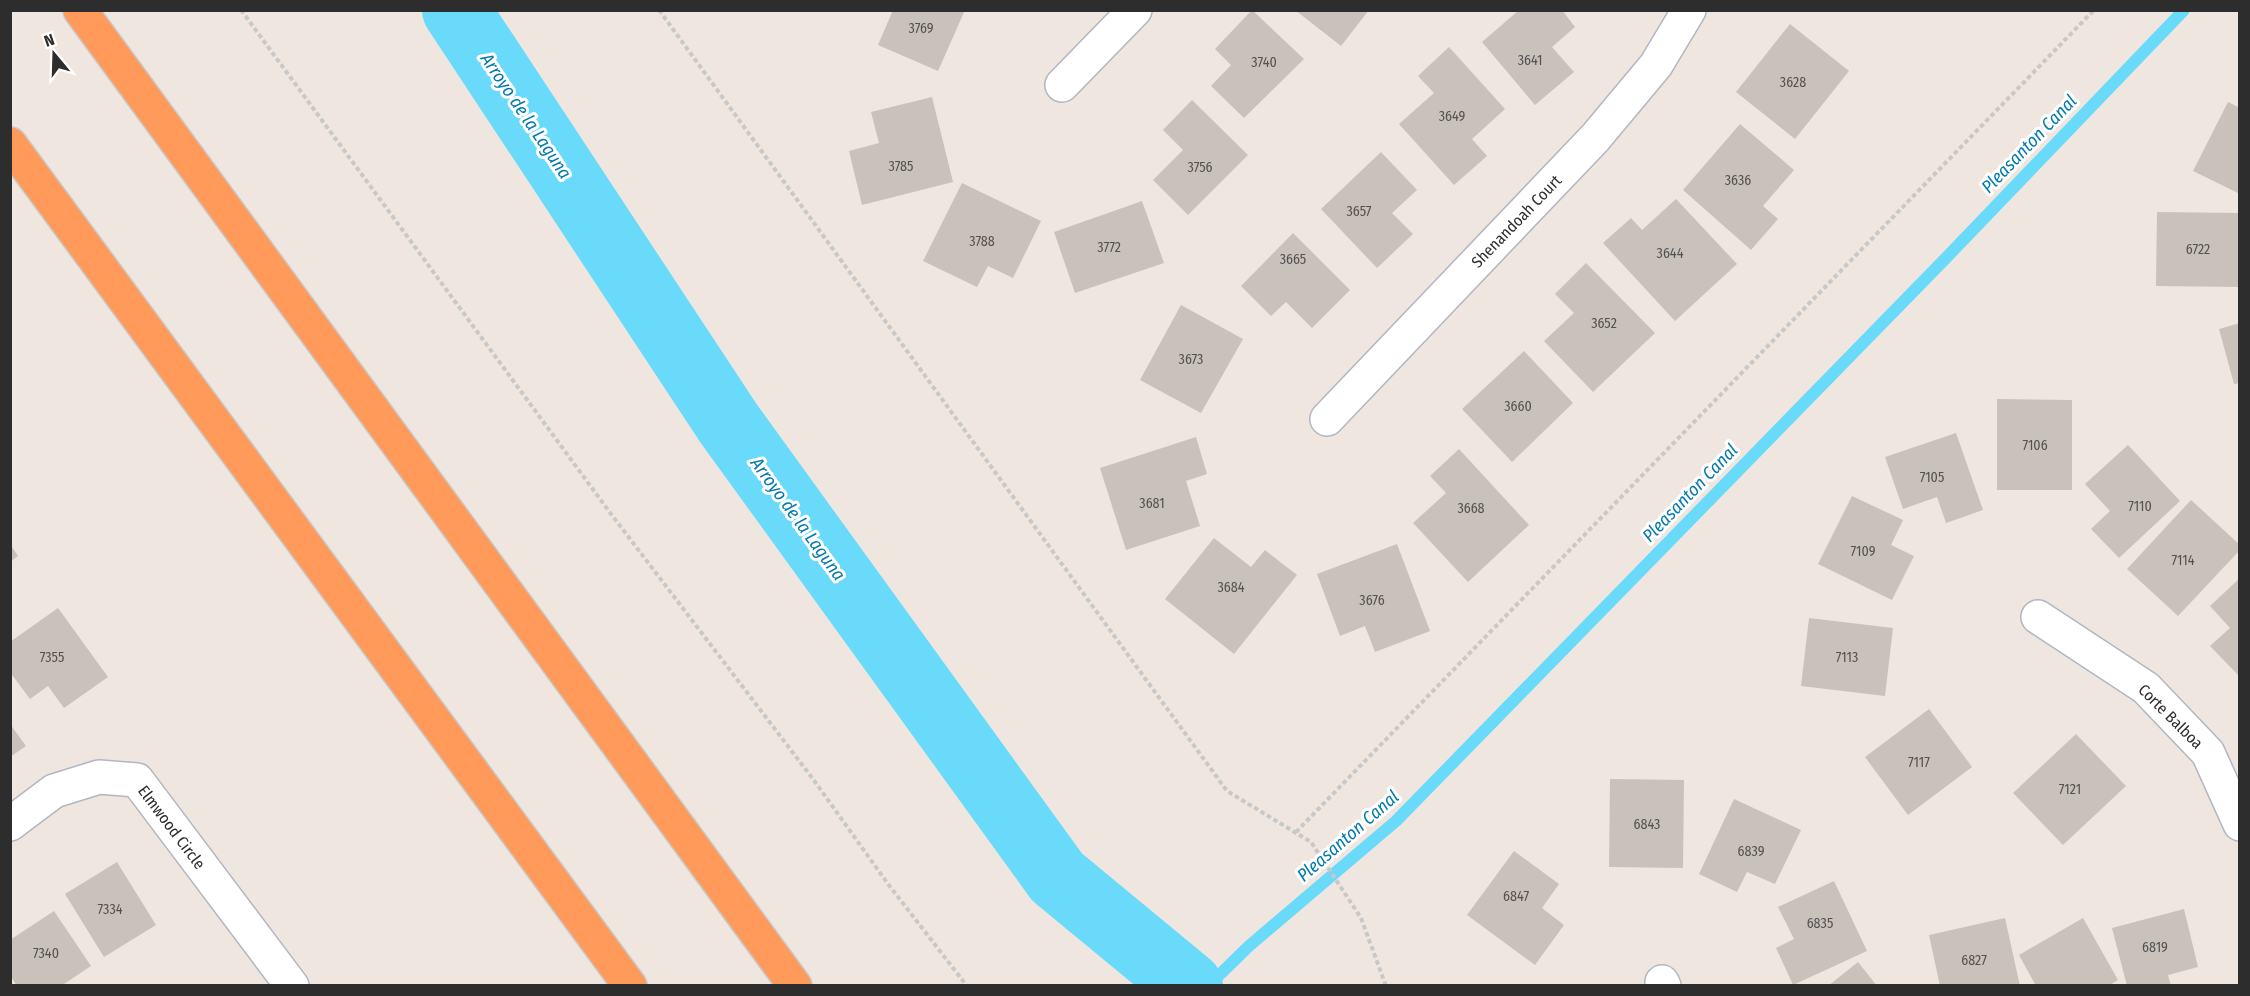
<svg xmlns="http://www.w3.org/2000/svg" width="2250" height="996" viewBox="0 0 2250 996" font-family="'Fira Sans Condensed',sans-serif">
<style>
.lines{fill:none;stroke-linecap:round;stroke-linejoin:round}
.stream{stroke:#69dafa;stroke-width:12}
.river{stroke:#69dafa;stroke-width:68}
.building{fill:#c8c2ba}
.minor-casing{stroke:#b2b6c2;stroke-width:36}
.highway-casing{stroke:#c8c8c8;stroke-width:36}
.path{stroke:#c8c8c8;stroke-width:4;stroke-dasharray:4.5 3;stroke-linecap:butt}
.minor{stroke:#fff;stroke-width:33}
.highway{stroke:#ff9a5a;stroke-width:33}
.labels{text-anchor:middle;stroke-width:6;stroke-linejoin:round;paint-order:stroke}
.number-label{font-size:14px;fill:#545250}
.street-label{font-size:16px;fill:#2d2d2d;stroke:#fff}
.water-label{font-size:18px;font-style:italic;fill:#0179ad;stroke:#fff}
</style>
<rect width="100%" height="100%" fill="#efe7df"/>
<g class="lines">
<path class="stream" d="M1208 986 1249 946 1396 821 1945 259 2184 10"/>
<path class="river" d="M456 10 729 424 1057 877 1189 986"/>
</g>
<g class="building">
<path d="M893 10H965L938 71 878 45Z"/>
<path d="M1252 10 1304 59 1244 118 1211 86 1231 65 1215 49Z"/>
<path d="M1295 10H1369L1341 46Z"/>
<path d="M1519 10H1562L1575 27 1552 47 1574 72 1535 105 1482 42Z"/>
<path d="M1790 24 1849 71 1795 139 1736 92Z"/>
<path d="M1449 47 1505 109 1472 139 1487 156 1454 185 1399 124 1434 93 1418 76Z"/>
<path d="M932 97 953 182 862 205 849 151 879 143 871 112Z"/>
<path d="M1192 100 1248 155 1188 215 1153 180 1183 150 1163 130Z"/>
<path d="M2228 102 2240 108V194L2193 171Z"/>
<path d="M1740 124 1794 170 1763 206 1778 219 1751 250 1683 190Z"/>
<path d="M1381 152 1417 190 1392 213 1413 234 1377 268 1321 209Z"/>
<path d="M962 183 1041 221 1013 278 988 266 977 287 923 261Z"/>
<path d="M1676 199 1737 264 1675 321 1603 243 1631 218 1642 230Z"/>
<path d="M1142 201 1164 263 1075 293 1054 232Z"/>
<path d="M2157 212 2240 213V287L2156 286Z"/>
<path d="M1293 233 1350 290 1312 328 1286 302 1271 316 1241 286Z"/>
<path d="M1586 263 1655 333 1593 392 1544 341 1574 313 1555 294Z"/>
<path d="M1181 305 1243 339 1201 413 1140 380Z"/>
<path d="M2240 323V383L2234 384 2219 329Z"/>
<path d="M1524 351 1573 403 1512 462 1462 409Z"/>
<path d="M1997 399 2072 400V490H1997Z"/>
<path d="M1956 433 1983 510 1946 523 1937 497 1903 509 1885 457Z"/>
<path d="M1196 437 1207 474 1186 481 1200 526 1126 550 1100 468Z"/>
<path d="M2128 445 2180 501 2119 558 2091 529 2110 511 2085 484Z"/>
<path d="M1459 449 1529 525 1468 582 1413 523 1446 493 1430 476Z"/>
<path d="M1852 496 1903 520 1891 545 1914 556 1892 600 1818 564Z"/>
<path d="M2191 500 2240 545V550L2178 616 2127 569Z"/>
<path d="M1214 538 1251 567 1265 550 1297 575 1234 654 1165 599Z"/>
<path d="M10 544 18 556 10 562Z"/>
<path d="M1397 544 1430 631 1375 652 1365 626 1340 636 1317 574Z"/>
<path d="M2240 578V677L2210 646 2230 628 2210 606Z"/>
<path d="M58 608 108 677 64 708 48 686 30 699 10 672V642Z"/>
<path d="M1809 618 1893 628 1885 696 1801 686Z"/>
<path d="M1929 709 1972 767 1908 815 1865 757Z"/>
<path d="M10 724 26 746 10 757Z"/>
<path d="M2076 734 2126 786 2063 845 2013 793Z"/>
<path d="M1610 779 1684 780 1683 868 1609 867Z"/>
<path d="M1734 799 1801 830 1775 884 1747 872 1737 892 1699 874Z"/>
<path d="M1514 851 1559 884 1542 908 1564 925 1535 965 1467 915Z"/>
<path d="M117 862 156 925 104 957 65 894Z"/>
<path d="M1834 881 1867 951 1793 985 1776 948 1794 939 1778 907Z"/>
<path d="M2184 909 2198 967 2168 975 2171 986H2127L2112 928Z"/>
<path d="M54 911 91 966 61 986H17L10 975V940Z"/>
<path d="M2005 918 2020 986H1940L1929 935Z"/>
<path d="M2083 918 2118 980 2108 986H2036L2019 955Z"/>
<path d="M1858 962 1877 986H1828Z"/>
</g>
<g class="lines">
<g class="minor-casing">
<g id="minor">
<path d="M1062 85 1135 10"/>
<path d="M1327 419 1595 138 1656 65 1689 10"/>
<path d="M2038 617 2146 688 2208 753 2240 824"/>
<path d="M10 824 54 791 99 777 137 780 292 986"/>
<path d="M1662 982 1664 986"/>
</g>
</g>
<g class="highway-casing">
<g id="highway">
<path d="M80 10 795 986"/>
<path d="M10 144 630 986"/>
</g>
</g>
<g class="path">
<path d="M241 10 611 514 813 779 888 884 967 986"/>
<path d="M659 10 1227 791 1311 842 1361 918 1386 986"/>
<path d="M1296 832 2094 10"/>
</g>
<use href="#minor" class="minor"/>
<use href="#highway" class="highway"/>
</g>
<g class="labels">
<g class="number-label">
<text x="921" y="33">3769</text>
<text x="1530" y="65">3641</text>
<text x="1264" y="67">3740</text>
<text x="1793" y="87">3628</text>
<text x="1452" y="121">3649</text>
<text x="901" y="171">3785</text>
<text x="1200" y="172">3756</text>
<text x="1738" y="185">3636</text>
<text x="1359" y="216">3657</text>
<text x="982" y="246">3788</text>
<text x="1109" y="252">3772</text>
<text x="2198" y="254">6722</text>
<text x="1670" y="258">3644</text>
<text x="1293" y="264">3665</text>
<text x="1604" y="328">3652</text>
<text x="1191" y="364">3673</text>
<text x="1518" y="411">3660</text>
<text x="2035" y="450">7106</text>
<text x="1932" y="482">7105</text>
<text x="1152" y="508">3681</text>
<text x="2140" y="511">7110</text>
<text x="1471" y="513">3668</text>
<text x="1863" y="556">7109</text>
<text x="2183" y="565">7114</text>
<text x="1231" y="592">3684</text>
<text x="1372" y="605">3676</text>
<text x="52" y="662">7355</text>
<text x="1847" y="662">7113</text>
<text x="1919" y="767">7117</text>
<text x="2070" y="794">7121</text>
<text x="1647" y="829">6843</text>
<text x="1751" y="856">6839</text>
<text x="1516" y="901">6847</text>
<text x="110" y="914">7334</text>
<text x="1820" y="928">6835</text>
<text x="2155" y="952">6819</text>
<text x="46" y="958">7340</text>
<text x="1974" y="965">6827</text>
</g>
<g class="street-label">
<text transform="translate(1516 221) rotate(-46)" y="6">Shenandoah Court</text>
<text transform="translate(2171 716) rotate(45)" y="6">Corte Balboa</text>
<text transform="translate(172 827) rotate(53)" y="6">Elmwood Circle</text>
</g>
<g class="water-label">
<text transform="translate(526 116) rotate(56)" y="6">Arroyo de la Laguna</text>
<text transform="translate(2029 144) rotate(-46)" y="6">Pleasanton Canal</text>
<text transform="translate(1690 493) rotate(-46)" y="6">Pleasanton Canal</text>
<text transform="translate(798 519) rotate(54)" y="6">Arroyo de la Laguna</text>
<text transform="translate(1348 836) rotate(-41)" y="6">Pleasanton Canal</text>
</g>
</g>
<rect width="2250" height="996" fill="none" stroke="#2d2d2d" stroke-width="24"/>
<g transform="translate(54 54) rotate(341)" stroke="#ffffff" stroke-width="4.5" paint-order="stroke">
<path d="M0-4.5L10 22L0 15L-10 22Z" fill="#2d2d2d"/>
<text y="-9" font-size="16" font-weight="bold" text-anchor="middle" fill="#2d2d2d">N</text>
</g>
</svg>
